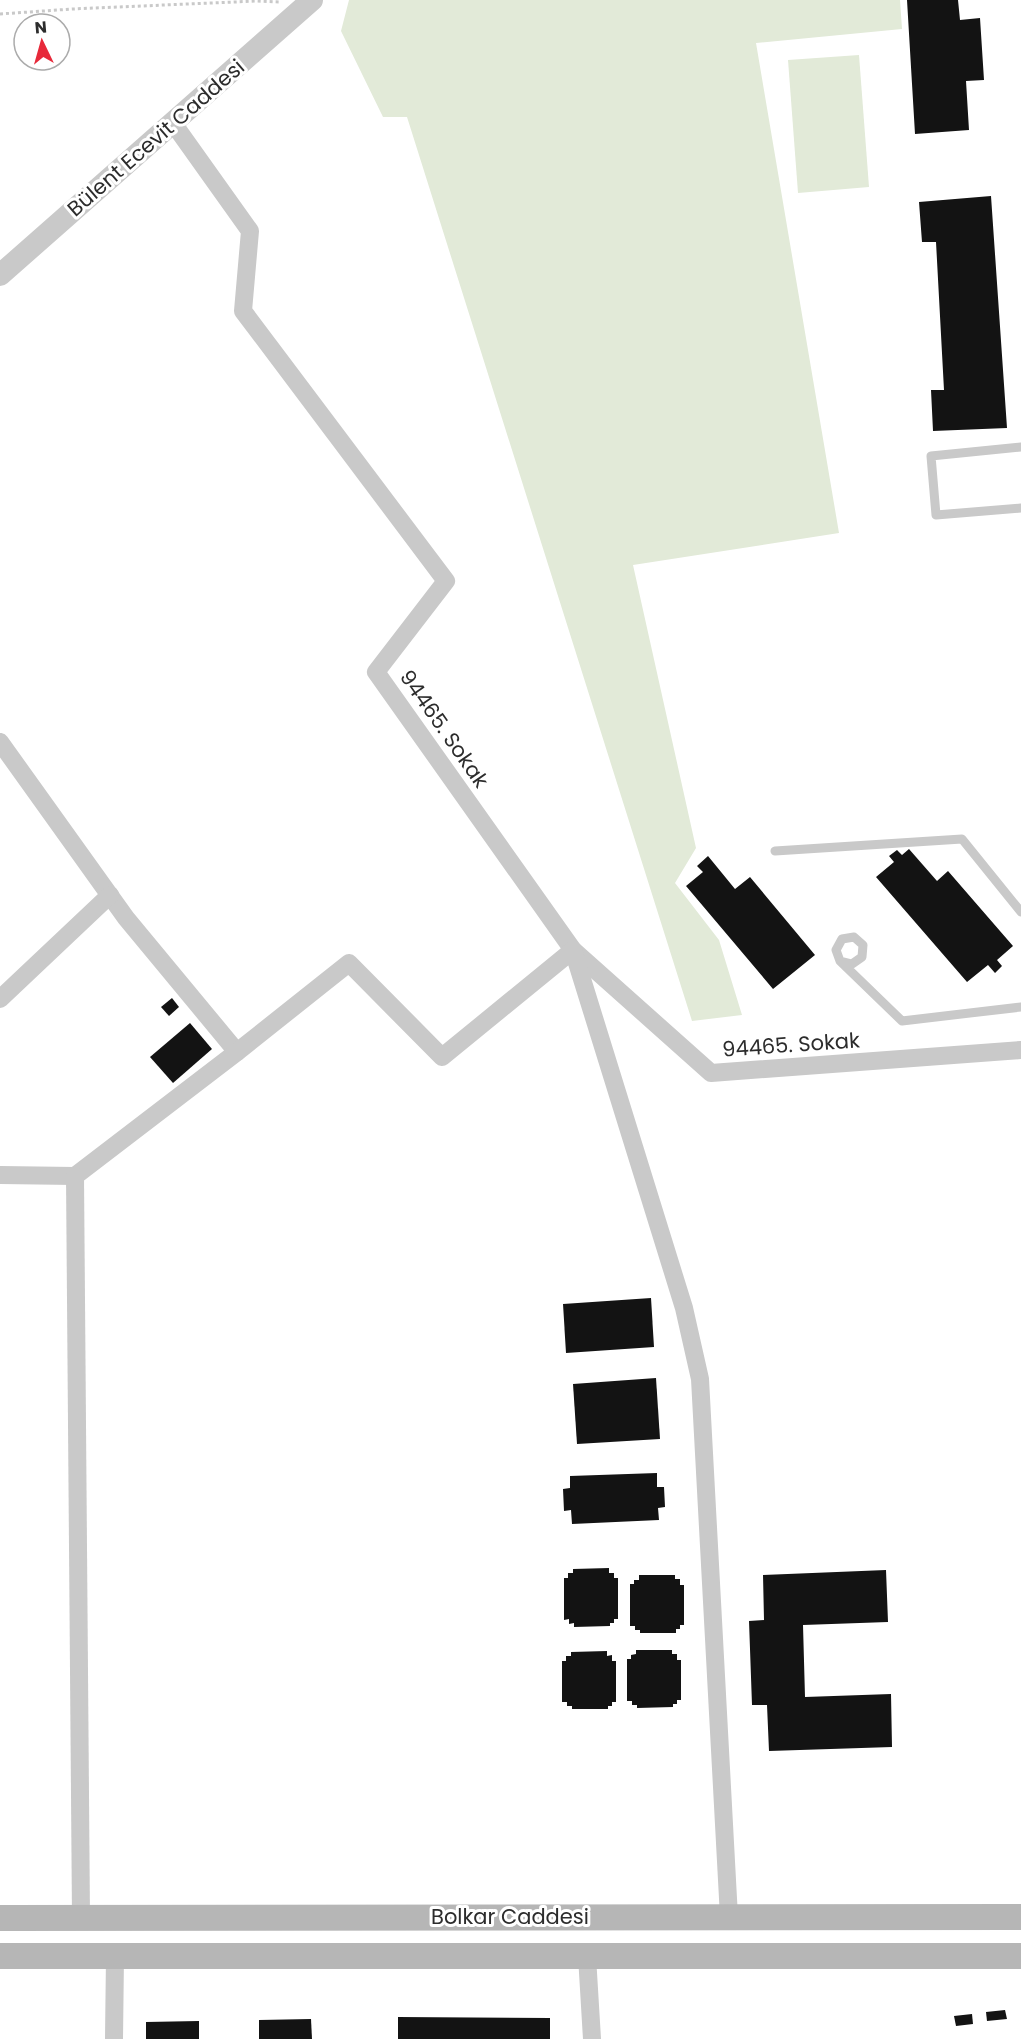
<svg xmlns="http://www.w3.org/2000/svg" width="1021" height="2039" viewBox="0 0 1021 2039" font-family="Poppins,sans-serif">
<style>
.green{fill:#e2ead8}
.building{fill:#131313}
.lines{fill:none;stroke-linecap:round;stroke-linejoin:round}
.path{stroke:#c9c9c9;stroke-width:3;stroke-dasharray:3 3;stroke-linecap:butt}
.service{stroke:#c9c9c9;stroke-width:9}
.minor{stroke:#c9c9c9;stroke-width:18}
.tertiary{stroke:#c9c9c9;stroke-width:22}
.secondary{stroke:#b6b6b6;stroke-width:26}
.labels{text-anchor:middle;stroke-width:6;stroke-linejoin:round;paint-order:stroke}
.street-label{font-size:21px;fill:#2c2c2c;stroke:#fff}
</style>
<rect width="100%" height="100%" fill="#fff"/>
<g class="green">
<path d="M349 0H900L902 29 756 43 839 533 633 565 696 848 675 883 719 940 742 1015 692 1021 407 117H383L341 31Z"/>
<path d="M859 55 869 187 798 193 788 60Z"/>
</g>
<g class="building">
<path d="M907 0H958L960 20 980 18 984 80 966 81 969 130 915 134Z"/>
<path d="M991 196 1007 428 933 431 931 390H944L936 242H922L919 202Z"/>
<path d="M909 849 937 881 948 871 1013 946 997 960 1002 966 995 973 988 965 967 982 876 877 894 862 889 856 897 850 902 855Z"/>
<path d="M708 856 735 889 750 877 815 955 773 989 686 886 703 872 697 866Z"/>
<path d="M172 998 179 1007 169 1016 161 1007Z"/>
<path d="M190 1023 212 1049 173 1083 150 1057Z"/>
<path d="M651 1298 654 1347 566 1353 563 1304Z"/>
<path d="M656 1378 660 1439 577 1444 573 1384Z"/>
<path d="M657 1473V1487H664L665 1507 658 1508 659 1520 572 1524 571 1510 564 1511 563 1489 570 1488V1476Z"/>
<path d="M609 1568V1573H614V1578H618V1619H614V1623H610V1626L574 1627V1623L569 1624V1619L564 1620V1578H568V1573H573V1569Z"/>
<path d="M886 1570 888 1622 803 1625 805 1697 891 1694 892 1747 769 1751 767 1705H752L749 1621 764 1620 763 1575Z"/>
<path d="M639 1575H675V1579H680V1585H684V1625H680V1629H676V1633H640V1630H635V1626H630V1584H634V1580H639Z"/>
<path d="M636 1650H672V1654H677V1660H681V1700H677V1704H673V1707L637 1708V1705H632V1701H627V1659H631V1655L636 1654Z"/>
<path d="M607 1651V1656L612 1655V1661H616V1702H612V1706H608V1709H572V1706H567V1702H562V1661H566V1656H571V1652Z"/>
<path d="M1005 2010 1007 2019 987 2021 986 2012Z"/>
<path d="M972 2014 973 2024 956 2026 954 2016Z"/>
<path d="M398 2017 550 2018V2039H398Z"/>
<path d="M311 2019 312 2039H259V2020Z"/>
<path d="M199 2021V2039H146V2022Z"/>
</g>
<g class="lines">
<path class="path" d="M0 14 72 9 257 1 280 2"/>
<g class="service">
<path d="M1021 447 931 456 936 515 1021 508"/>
<path d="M775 851 962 839 1021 912"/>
<path d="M840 961 852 964 862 957 863 945 854 937 842 939 836 950 840 961 902 1021 1021 1007"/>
</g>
<g class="minor">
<path d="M173 123 250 231 243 311 446 581 376 672 573 950 711 1073 1021 1050"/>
<path d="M0 742 126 918 237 1052"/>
<path d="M0 999 110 895"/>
<path d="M0 1175 75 1176 237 1052 349 963 442 1057 573 950 684 1308 700 1379 729 1917"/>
<path d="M75 1176 81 1918"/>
<path d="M587 1956 592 2039"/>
<path d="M114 2039 115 1956"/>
</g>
<path class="tertiary" d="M0 275 312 0"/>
<g class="secondary">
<path d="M0 1918 1021 1917"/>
<path d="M0 1956H1021"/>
</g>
</g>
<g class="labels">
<g class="street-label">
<text transform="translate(156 138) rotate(-41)" y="7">Bülent Ecevit Caddesi</text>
<text transform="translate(444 729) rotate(55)" y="7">94465. Sokak</text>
<text transform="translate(791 1045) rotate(-4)" y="7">94465. Sokak</text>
<text x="510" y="1924">Bolkar Caddesi</text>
</g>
</g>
<g transform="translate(42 42) rotate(355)"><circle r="28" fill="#ffffff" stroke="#ababab" stroke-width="1.5"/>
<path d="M0-4.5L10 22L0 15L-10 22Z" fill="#e7293a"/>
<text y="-9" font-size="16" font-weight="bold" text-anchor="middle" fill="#2c2c2c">N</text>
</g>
</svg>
